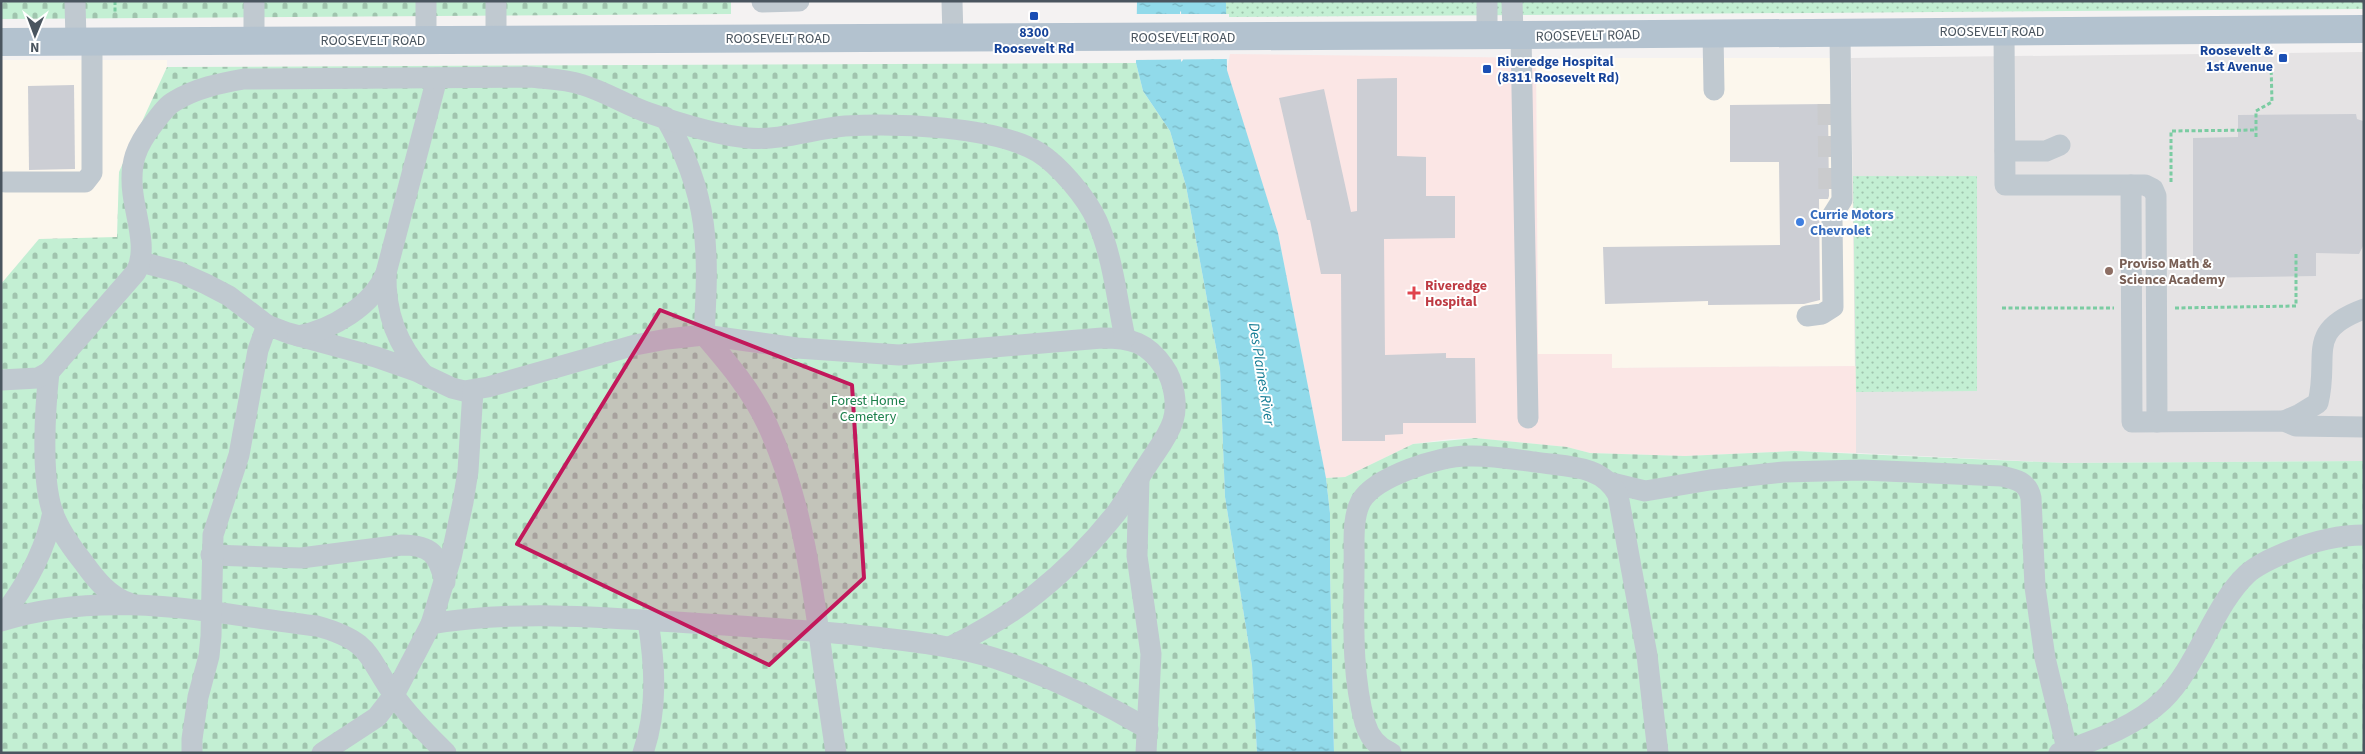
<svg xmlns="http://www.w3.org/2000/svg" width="2365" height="754" viewBox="0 0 2365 754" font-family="'Source Sans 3',sans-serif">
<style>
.commercial{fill:#fcf7ed}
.education{fill:#e5e3e4}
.medical{fill:#fbe6e5}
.cemetery{fill:url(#cemetery-stones)}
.park{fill:url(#park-dots)}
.water{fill:url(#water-ripples);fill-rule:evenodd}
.pier{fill:#f4f2f2}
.building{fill:#ccced4}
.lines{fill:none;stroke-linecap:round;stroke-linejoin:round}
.minor-tunnel{stroke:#cacbcd;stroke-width:21;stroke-dasharray:21 11;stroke-linecap:butt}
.path{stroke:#7bcca2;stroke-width:3;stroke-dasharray:4 2.5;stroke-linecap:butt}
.minor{stroke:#c0c9d0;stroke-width:21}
.major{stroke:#b3c2cf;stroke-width:28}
.marked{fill:#c2185b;fill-opacity:0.2;stroke:#c2185b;stroke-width:4;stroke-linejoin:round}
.transit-dot{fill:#1a4fb4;stroke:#fff;stroke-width:2}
.shop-dot{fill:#3f7fe0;stroke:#fff;stroke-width:2}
.education-dot{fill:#8d6e63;stroke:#fff;stroke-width:2}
.health-dot{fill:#e0444e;stroke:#fff;stroke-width:2}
.labels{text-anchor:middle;stroke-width:4;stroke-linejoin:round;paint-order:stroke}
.street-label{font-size:14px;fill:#4a555f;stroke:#fff}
.transit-label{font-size:14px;font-weight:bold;fill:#164399;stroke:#fff}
.shop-label{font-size:14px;font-weight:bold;fill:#366cbe;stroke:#fff;text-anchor:start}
.education-label{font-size:14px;font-weight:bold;fill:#785e54;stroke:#fff;text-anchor:start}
.health-label{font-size:14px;font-weight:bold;fill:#be3a42;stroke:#fff;text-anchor:start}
.park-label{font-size:14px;fill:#1b804b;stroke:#fff}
.water-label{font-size:15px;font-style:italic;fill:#117b93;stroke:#fff}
</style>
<defs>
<pattern id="cemetery-stones" width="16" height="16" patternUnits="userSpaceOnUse" patternTransform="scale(1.25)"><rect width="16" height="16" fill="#c3efd3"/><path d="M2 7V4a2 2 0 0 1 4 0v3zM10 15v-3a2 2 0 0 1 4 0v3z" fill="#a0c4ae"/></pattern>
<pattern id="park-dots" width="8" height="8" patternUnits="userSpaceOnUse" patternTransform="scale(1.25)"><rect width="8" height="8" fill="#c3efd3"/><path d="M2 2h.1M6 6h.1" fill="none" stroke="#a0c4ae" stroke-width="1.8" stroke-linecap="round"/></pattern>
<pattern id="water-ripples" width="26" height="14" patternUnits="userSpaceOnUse" patternTransform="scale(1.25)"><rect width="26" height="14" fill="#91daea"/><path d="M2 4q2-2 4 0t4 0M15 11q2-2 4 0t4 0" fill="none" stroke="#78b4c1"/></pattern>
</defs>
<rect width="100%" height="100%" fill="#f4f2f2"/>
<g class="commercial">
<path d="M1536 58H1851L1856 366 1612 368V354H1538Z"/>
<path d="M1 60H167V67L119 172 117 238 39 239 1 284Z"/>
</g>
<path class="education" d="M2364 52V461L2065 463 1856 453 1851 58Z"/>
<path class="medical" d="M1230 54 1536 58 1538 354H1612V368L1856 366V453L1794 451 1685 456 1590 453 1567 447 1475 438 1450 439 1413 444 1345 477 1326 478 1278 233 1230 82 1227 70Z"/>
<g class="cemetery">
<path d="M1 1H731V14L1 19Z"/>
<path d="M1136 63 1143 91 1170 131 1186 186 1220 369 1225 497 1252 665 1257 753H1V284L39 239 117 237 119 172 167 67Z"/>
<path d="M1475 438 1567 447 1590 453 1685 456 1794 451 2065 463 2364 461V753H1334L1330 569V513L1326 478 1345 477 1413 444Z"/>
</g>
<g class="park">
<path d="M1225 1H2364V9L1229 17V14H1226Z"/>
<path d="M1853 176H1977V391L1856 392Z"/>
</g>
<path class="water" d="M1137 1H1225L1226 3 1227 70 1278 233 1326 478 1330 513V569L1334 753H1257L1252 665 1225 497 1220 369 1186 186 1170 131 1143 91 1136 63ZM1181 11 1183 60 1181 62 1180 12Z"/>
<path class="pier" d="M1136 14H1229V59L1134 60Z"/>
<g class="building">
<path d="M1397 78V156L1426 157V196H1455V238L1384 239 1385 355 1446 353V358H1475L1476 423H1403V434L1385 435V441H1342L1341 274H1321L1310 220H1307L1279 98 1324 89 1351 212 1357 211V79Z"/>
<path d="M74 85 75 169 29 170 28 86Z"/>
<path d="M1828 104 1829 196 1828 199H1819L1820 300 1804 304 1708 305V301L1605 304 1603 247 1780 245 1779 162H1730V105Z"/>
<path d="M2356 114 2357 119 2363 121 2364 244 2359 254 2316 253V276L2193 278V138L2238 137V115Z"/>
</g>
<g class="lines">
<path class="minor-tunnel" d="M1828 104 1829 199"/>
<g class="path">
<path d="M115 1V14"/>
<path d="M2256 137V111L2272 102 2271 64"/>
<path d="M2171 182V131L2256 130"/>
<path d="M2002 308H2114"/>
<path d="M2175 308 2296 306V253"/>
</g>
<g class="minor">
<path d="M75 1 76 41"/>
<path d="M254 1V41"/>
<path d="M496 1V39"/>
<path d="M952 1 953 38"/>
<path d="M1512 1 1513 35"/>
<path d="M762 2 799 1"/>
<path d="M2004 31 2005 185H2145L2153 189 2156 196 2157 422"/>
<path d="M1713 33 1714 90"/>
<path d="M1521 35 1528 418"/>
<path d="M1487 36V1"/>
<path d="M426 40V1"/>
<path d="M665 117C710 195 709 249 704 335 728 363 752 391 767 424 798 490 809 562 819 633 824 673 830 713 836 753"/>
<path d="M2005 151H2046L2060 145"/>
<path d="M5 182H85L92 173V41"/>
<path d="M2131 185 2132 422 2284 421 2296 426 2364 427"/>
<path d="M141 262 179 272 206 284 229 296 267 325 288 333 376 357 416 371 452 388 464 391 488 387 635 345 667 339 704 335 797 348 899 355 1102 338C1131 338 1147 342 1164 367 1174 381 1178 405 1173 421 1168 437 1156 451 1148 464 1137 480 1128 497 1117 512 1094 541 1066 570 1037 593 1010 615 980 632 950 647"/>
<path d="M386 273C385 313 397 345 424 375"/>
<path d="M1807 316 1822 314 1833 307 1832 216 1842 200 1840 33"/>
<path d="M298 336C332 330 373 305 386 273L437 78"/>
<path d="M49 372C45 409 41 476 52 510 58 529 72 548 84 563 96 580 109 596 129 603"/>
<path d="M1 380 38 378 49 372 136 272C148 250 136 218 133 194 129 163 136 146 154 123 160 115 167 105 175 101 196 88 221 83 244 79L530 77C548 79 566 79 583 85 606 92 626 105 649 113 678 123 717 135 748 138 780 141 813 129 845 126 897 123 994 126 1038 152 1059 165 1087 198 1097 221 1113 257 1117 300 1125 338"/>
<path d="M2284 421 2300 414 2318 403C2330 355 2304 331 2364 309"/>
<path d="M1139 479 1137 556 1151 654 1146 753"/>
<path d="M1612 483 1645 491 1710 480 1784 472 1862 470 2001 476C2016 479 2028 482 2031 498L2035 587 2045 658 2068 753"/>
<path d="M211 555 301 558 402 545C431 545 438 554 445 582"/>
<path d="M1 618C26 586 45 552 53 512"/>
<path d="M1 621C106 588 211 613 317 626 374 642 366 657 396 698 411 719 428 735 446 753"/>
<path d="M431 624C511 610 595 617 676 622 742 626 809 630 875 637 915 642 956 646 994 658 1049 676 1099 700 1148 729"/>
<path d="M192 753V739L198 697 209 656 211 636 213 535 239 455 258 350 267 325"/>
<path d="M322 753 377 717 394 695 431 624 451 558 463 502 468 471 473 390"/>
<path d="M643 753C658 709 655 665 648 621"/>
<path d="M1391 753C1377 747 1369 737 1365 723 1351 673 1354 619 1354 568 1355 547 1351 520 1361 501 1376 476 1440 456 1467 456 1490 455 1512 459 1535 462 1566 467 1602 464 1618 495L1647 655 1658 753"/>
<path d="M2059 753C2095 740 2135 727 2163 700 2198 666 2213 606 2247 574 2258 564 2273 558 2287 552 2311 542 2337 535 2364 535"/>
</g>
<path class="major" d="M1 42 1513 35 2364 29"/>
</g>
<path class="marked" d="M660 310 852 385 864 578 769 665 517 544Z"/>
<g class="transit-dot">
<rect x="1029" y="11" width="10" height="10" rx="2.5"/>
<rect x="2278" y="53" width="10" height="10" rx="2.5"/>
<rect x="1482" y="64" width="10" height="10" rx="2.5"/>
</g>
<circle class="shop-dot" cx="1800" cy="222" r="5"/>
<circle class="education-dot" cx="2109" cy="271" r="5"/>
<path class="health-dot" d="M1411.5 285.5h5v5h5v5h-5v5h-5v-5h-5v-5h5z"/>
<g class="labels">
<g class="street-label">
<text x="1992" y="36">ROOSEVELT ROAD</text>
<text transform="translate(1588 35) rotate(-1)" y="5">ROOSEVELT ROAD</text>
<text x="1183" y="42">ROOSEVELT ROAD</text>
<text x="778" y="43">ROOSEVELT ROAD</text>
<text x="373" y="45">ROOSEVELT ROAD</text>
</g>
<g class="transit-label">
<text x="1034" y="37">8300<tspan x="1034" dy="16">Roosevelt Rd</tspan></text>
<text x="2273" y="55" text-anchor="end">Roosevelt &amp;<tspan x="2273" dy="16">1st Avenue</tspan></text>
<text x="1497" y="66" text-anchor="start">Riveredge Hospital<tspan x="1497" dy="16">(8311 Roosevelt Rd)</tspan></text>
</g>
<g class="shop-label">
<text x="1810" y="219">Currie Motors<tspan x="1810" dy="16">Chevrolet</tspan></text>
</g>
<g class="education-label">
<text x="2119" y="268">Proviso Math &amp;<tspan x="2119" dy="16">Science Academy</tspan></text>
</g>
<g class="health-label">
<text x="1425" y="290">Riveredge<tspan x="1425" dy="16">Hospital</tspan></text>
</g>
<g class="park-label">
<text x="868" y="405">Forest Home<tspan x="868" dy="16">Cemetery</tspan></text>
</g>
<g class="water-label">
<text transform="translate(1262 374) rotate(81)" y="5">Des Plaines River</text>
</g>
</g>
<rect width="2365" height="754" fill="none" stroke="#4a555f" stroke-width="5"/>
<g transform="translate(35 35) rotate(181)" stroke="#ffffff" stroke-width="4" paint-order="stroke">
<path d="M0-4L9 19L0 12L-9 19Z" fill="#4a555f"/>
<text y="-8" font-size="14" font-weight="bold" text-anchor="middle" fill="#4a555f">N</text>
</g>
</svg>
